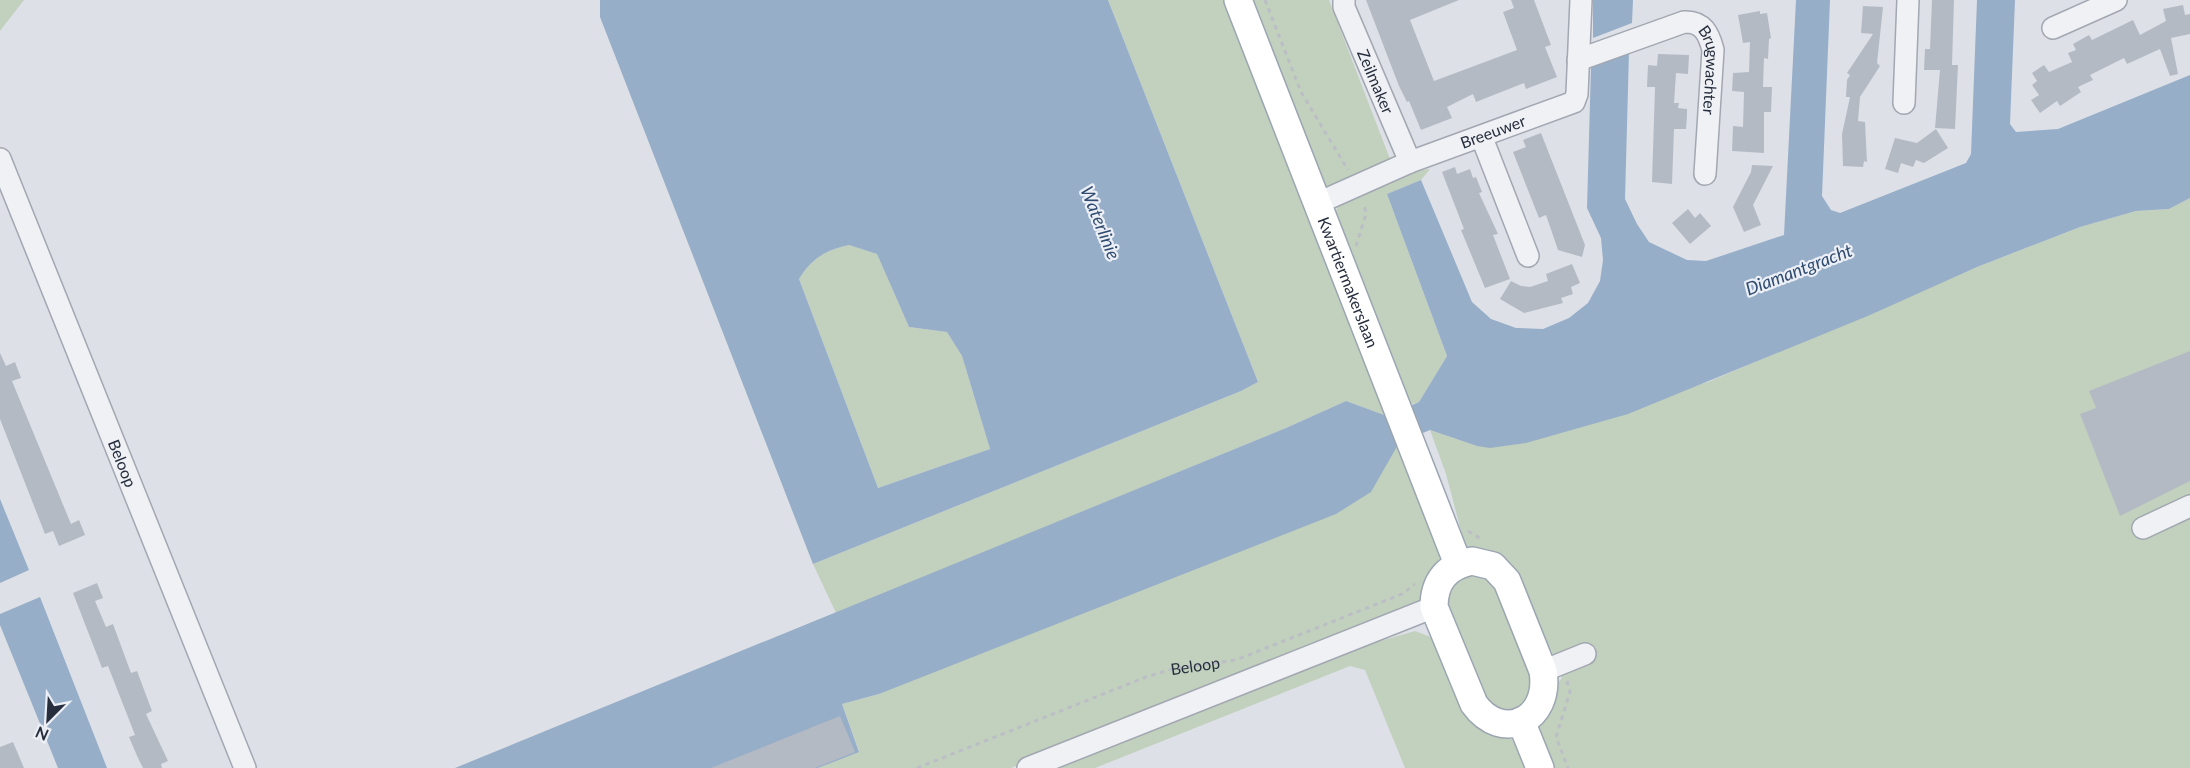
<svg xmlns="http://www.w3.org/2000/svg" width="2190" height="768" viewBox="0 0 2190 768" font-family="Lato,sans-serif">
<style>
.green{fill:#c2d1be}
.water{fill:#97aec8;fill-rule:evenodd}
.building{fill:#b4bac4}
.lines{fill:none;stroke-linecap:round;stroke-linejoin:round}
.minor-casing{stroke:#a2a7b1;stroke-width:24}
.major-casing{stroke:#9ca5b2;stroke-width:30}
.path{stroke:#bbbec5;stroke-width:3;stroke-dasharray:4.5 4.5;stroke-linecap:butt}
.minor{stroke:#eff1f5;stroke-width:21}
.major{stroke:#fff;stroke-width:27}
.labels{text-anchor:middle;stroke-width:4.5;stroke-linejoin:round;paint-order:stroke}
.street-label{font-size:16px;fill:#262e3d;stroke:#eceff5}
.water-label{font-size:18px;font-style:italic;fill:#304c71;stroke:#eceff5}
</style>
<rect width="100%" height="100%" fill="#dde0e7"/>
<g class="green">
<path d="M0 0H24L0 31Z"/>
<path d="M1108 0H1227L1387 416 1346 401 1286 428 836 613 813 564 1241 391 1258 382Z"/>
<path d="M1250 0H1329L1390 159 1325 191Z"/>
<path d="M1430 169 1421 180 1387 194 1447 356 1419 402 1407 406 1335 212 1340 204 1409 172Z"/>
<path d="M2190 198V768H1552L1538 723 1553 688 1562 678 1551 650 1544 646 1464 542 1446 474 1430 430 1477 446 1708 382 1977 267 2080 227 2136 211 2169 209Z"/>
<path d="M849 245 877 254 909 327 947 332 962 356 990 449 878 488 799 279C812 258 826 250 849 245Z"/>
<path d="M1399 443 1440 551 1439 566 1425 594 1415 603 1353 631 1011 768H818L859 751 842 704 879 694Z"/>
<path d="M1463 574H1482L1493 582C1510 617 1563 692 1507 712L1487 703 1446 605 1448 588Z"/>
<path d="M1415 631 1436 639 1516 745 1526 768H1405L1365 670 1350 666 1095 768H1051L1346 651Z"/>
</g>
<g class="water">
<path d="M600 0H1108L1258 382 1241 391 813 564 600 17ZM849 245 877 254 909 327 947 332 962 356 990 449 878 488 799 279C812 258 826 250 849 245Z"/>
<path d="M1593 0H1633L1632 23 1593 38Z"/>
<path d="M1796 0H1830L1822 196 1831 210 1840 213 1966 163 1971 154 1977 0H2015L2010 124 2016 132 2058 129 2190 75V198L2169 209 2136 211 2080 227 1977 267 1870 315 1628 414 1526 443 1490 448 1477 446 1430 430 1399 443 1371 492 1336 514 879 694 842 704 859 752 818 768H455L1286 428 1346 401 1387 416 1419 402 1447 356 1387 194 1421 180 1472 302 1491 319 1516 328 1543 329 1569 318 1588 303 1600 281 1603 260 1601 238 1587 208 1591 67 1629 52 1625 199 1637 224 1649 242 1687 260 1706 261 1784 235Z"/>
<path d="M0 499 29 570 0 583Z"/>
<path d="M40 597 107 768H58L0 625V614Z"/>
</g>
<g class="building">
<path d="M1366 0H1459L1410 20 1434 81 1517 50 1503 12 1514 8 1511 0H1534L1551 45 1545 47 1557 77 1526 89 1524 83 1476 102 1473 94 1447 107 1452 118 1421 130 1409 101 1407 102 1399 86Z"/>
<path d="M1932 0H1954L1952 65H1958L1955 129 1935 128 1940 70H1924L1925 49H1930Z"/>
<path d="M2183 5 2185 15 2190 14V34L2171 38 2178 74 2170 76 2160 49 2127 64 2124 58 2090 75 2093 80 2078 87 2081 92 2060 106 2057 101 2040 113 2031 100 2039 95 2032 85 2037 81 2032 73 2044 65 2049 72 2072 62 2068 53 2076 50 2073 44 2089 35 2092 40 2133 20 2140 35 2166 21 2163 9Z"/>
<path d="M1863 6 1883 7 1877 63 1880 66 1860 97 1858 121 1865 122 1867 162 1864 161 1863 167 1843 166 1842 134 1850 97H1846L1847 80 1850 75 1847 73 1873 34 1861 33Z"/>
<path d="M1760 11V14L1767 13 1771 38 1769 39 1768 59 1764 58 1763 87H1772L1771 112H1764V153L1732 151 1733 126 1743 127 1744 92 1732 91 1733 73 1749 72 1750 42 1743 43 1738 15Z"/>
<path d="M1658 54 1689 55 1688 74 1676 73 1674 103H1679L1678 108 1687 109V116L1686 129H1674L1672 184 1652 182 1655 87H1647L1648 65 1657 66Z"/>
<path d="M1936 129 1948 148 1924 163 1916 160 1913 167 1901 163 1898 173 1885 169 1895 138 1917 143Z"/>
<path d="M1541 133 1585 245 1582 257 1558 250 1546 215 1539 218 1513 152 1526 147 1523 140Z"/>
<path d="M1752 165 1773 166 1753 205 1761 225 1744 232 1733 207 1751 172Z"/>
<path d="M1455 167 1457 174 1470 169 1473 178 1476 177 1482 192 1479 193 1498 234 1493 235 1510 279 1485 288 1461 230 1464 229 1442 172Z"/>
<path d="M1688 209 1695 218 1700 213 1711 226 1690 244 1672 223Z"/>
<path d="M1572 264 1580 283 1571 287 1573 294 1561 298 1563 303 1524 313 1500 299 1511 281 1521 286 1530 287 1548 281 1546 274Z"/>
<path d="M2190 351V481L2120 516 2080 414 2096 408 2089 391Z"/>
<path d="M0 353 6 366 15 362 21 378 12 381 71 524 79 520 85 535 59 546 53 531 45 534 0 419Z"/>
<path d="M97 583 103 598 95 601 106 627 113 624 131 673 137 671 152 711 146 714 168 761 161 764 162 768H143L138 758 129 737 135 735 108 666 102 668 73 593Z"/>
<path d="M840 716 855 752 815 768H711Z"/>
<path d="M13 742 24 768H0V747Z"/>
</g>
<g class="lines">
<g class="minor-casing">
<g id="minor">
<path id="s2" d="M1344 0V7L1410 162"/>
<path d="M2053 28 2116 0"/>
<path id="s3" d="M1578 60 1684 22C1703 21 1709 34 1713 50L1705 174"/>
<path d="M1904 103 1908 0"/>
<path d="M1482 138 1528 256"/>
<path id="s4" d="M0 159 245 768"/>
<path id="s5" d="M1318 203 1410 162 1574 102 1577 94 1581 0"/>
<path d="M2143 528 2190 506"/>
<path d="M1543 671 1585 654"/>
<path d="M1028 768 1434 607"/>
</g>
</g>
<g class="major-casing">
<g id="major">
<path id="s6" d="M1238 0 1458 564"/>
<path d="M1472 561 1493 566 1507 581 1543 671C1551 721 1502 743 1474 704L1434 607C1434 581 1447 566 1472 561Z"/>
<path d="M1521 721 1540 768"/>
</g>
</g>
<g class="path">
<path d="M1265 0 1301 92 1348 170"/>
<path d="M1356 246 1366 214 1364 203"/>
<path d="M1468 531 1483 540"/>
<path d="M1567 681 1570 692 1556 737 1568 768"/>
<path id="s1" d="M917 768 1146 677 1172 669 1236 660 1402 594 1415 584"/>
</g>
<use href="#minor" class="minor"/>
<use href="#major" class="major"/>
</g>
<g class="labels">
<g class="street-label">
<text dy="6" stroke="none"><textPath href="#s3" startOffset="177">Brugwachter</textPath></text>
<text dy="6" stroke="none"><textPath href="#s2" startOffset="88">Zeilmaker</textPath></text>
<text dy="6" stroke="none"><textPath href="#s5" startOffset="189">Breeuwer</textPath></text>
<text dy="6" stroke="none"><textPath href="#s6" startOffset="303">Kwartiermakerslaan</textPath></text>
<text dy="6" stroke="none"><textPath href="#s4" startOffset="328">Beloop</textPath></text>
<text dy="6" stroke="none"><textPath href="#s1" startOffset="297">Beloop</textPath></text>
</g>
<g class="water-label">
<text transform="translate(1100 223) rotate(68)" y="6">Waterlinie</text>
<text transform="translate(1799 270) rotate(-21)" y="6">Diamantgracht</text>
</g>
</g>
<g transform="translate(48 720) rotate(204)" stroke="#eceff5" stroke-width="4.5" paint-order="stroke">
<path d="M0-4.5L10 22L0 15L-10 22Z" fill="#262e3d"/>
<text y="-9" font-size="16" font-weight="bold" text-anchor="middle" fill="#262e3d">N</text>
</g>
</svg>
